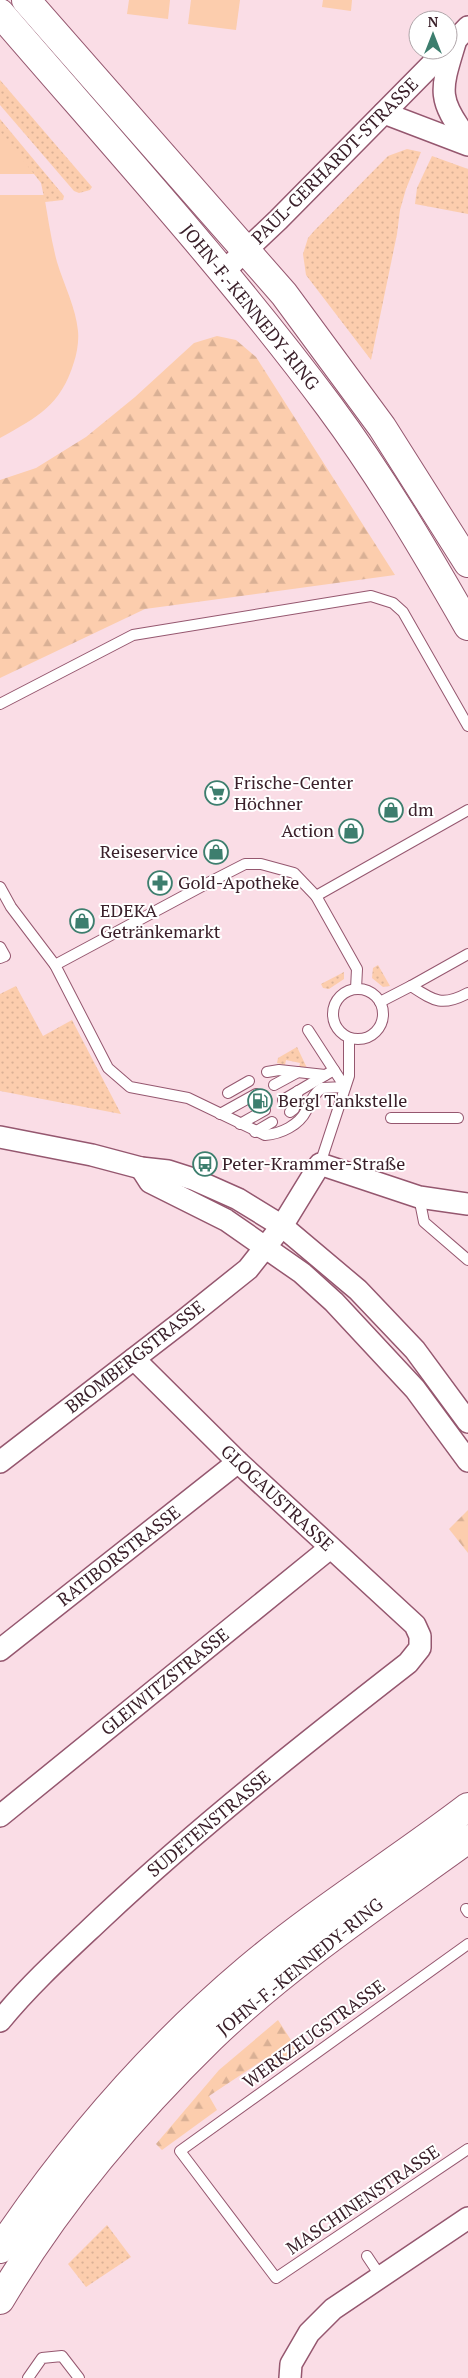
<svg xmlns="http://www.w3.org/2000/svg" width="468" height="2378" viewBox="0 0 468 2378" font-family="'PT Serif',serif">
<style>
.grass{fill:url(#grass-dots)}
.forest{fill:url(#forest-firs)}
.pitch{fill:#fccdad}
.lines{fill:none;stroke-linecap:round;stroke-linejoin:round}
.lane-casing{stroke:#95576f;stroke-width:12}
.street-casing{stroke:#95576f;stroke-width:24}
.secondary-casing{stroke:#95576f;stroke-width:30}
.lane{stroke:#fff;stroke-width:10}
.street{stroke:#fff;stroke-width:21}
.secondary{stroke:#fff;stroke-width:28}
.labels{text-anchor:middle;stroke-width:4;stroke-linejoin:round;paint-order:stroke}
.street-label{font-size:18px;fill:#3a202a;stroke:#fff}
.poi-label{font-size:18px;fill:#3a202a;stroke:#fff;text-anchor:start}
</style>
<defs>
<pattern id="grass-dots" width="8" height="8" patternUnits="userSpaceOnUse" patternTransform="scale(1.25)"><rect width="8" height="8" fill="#fccdad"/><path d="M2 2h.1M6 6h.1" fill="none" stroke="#d9b095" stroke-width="1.8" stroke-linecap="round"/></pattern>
<pattern id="forest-firs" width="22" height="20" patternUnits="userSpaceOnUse" patternTransform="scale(1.25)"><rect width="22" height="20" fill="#fccdad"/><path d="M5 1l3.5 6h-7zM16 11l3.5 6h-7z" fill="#d9b095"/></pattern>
</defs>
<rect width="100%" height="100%" fill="#fadde6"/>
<g class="grass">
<path d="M0 80 92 187 90 190 79 193 74 191 0 105Z"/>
<path d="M0 119 64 196 63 200 45 202 41 183 34 174H0Z"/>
<path d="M407 149 421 152 406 189 400 210 397 234 371 360 306 275 303 254 308 238 314 231 388 156Z"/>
<path d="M432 156 468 169V214L415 204 417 188Z"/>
<path d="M378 965 390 986 383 987 372 978 373 968Z"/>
<path d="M344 972V979L329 989 323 988 321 984Z"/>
<path d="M16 986 43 1036 72 1020 121 1114 0 1091V994Z"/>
<path d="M297 1047 307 1068 299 1067 300 1063 286 1060 285 1065 277 1063 278 1058Z"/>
<path d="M107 2225 131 2257 86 2287 68 2264Z"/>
</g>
<g class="forest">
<path d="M217 336 236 340 256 357 395 575 145 609 0 678V480L36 468 86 437 135 397 194 343Z"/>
<path d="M468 1510V1553L449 1529Z"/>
<path d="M278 2020 300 2054 275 2071 266 2058 209 2096 217 2110 162 2150 156 2144 219 2070Z"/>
</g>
<g class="pitch">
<path d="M129 0H170L168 19 127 14Z"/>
<path d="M191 0H240L236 30 188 24Z"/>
<path d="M323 0H352L351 11 322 7Z"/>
<path d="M0 131 34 174H0Z"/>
<path d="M0 195H44C48 217 51 240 57 262 64 285 76 308 78 331 79 341 77 353 74 362 61 405 38 417 0 438Z"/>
</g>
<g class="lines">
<g class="lane-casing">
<g id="lane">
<path d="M0 704 133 635 371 596 393 603 403 612 468 726"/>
<path d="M0 887 11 907 55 965"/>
<path d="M316 896 468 810"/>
<path d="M0 947 5 956 0 958"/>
<path d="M411 986 468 954"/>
<circle cx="358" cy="1014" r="25"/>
<path d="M380 1002 411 986C434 1001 442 1007 468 993"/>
<path d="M308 1030 345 1087"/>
<path d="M267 1072 279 1070 325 1075"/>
<path d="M274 1085 298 1072"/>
<path d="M345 1087 322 1088C313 1094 311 1102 306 1111 299 1125 281 1134 265 1135L188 1098 130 1087 108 1068 55 965 206 884 245 864H261L294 873 316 896 357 969 356 989"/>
<path d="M228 1093 249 1081"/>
<path d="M283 1100 334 1070"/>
<path d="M290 1112 294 1109 298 1091"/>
<path d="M220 1114 256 1094"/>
<path d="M391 1118H458"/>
<path d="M240 1124 265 1110"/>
<path d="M255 1132 272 1122"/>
<path d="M320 1164 349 1076V1038"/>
<path d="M419 1197 424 1222 468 1260"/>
<path d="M466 1909 468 1912"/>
<path d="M468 1944 180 2151 276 2278 468 2149"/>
<path d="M367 2256 381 2277"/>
<path d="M28 2378 42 2358 62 2356 79 2378"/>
</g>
</g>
<g class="street-casing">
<g id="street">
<path d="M455 43C441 89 436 99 468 139"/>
<path d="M448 48 468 27"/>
<path d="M384 113 468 145"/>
<path d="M223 272 278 220 446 50"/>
<path d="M0 1137 92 1155 141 1168 168 1171 193 1179 238 1199 282 1226 358 1290 415 1350 468 1422"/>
<path d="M141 1168 150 1182 226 1220 302 1273 334 1302 415 1389 468 1461"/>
<path d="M0 1462 183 1321 248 1269 282 1226 320 1164 419 1197 468 1204"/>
<path d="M0 1650 238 1462"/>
<path d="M0 1816 330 1548"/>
<path d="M0 2021C31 1983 68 1950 104 1916 200 1826 304 1744 408 1663L420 1648V1636L415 1625 238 1462 134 1359"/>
<path d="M290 2378 291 2364 309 2333 333 2309 468 2218"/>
</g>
</g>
<g class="secondary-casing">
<g id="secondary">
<path d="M26 0 284 294 382 427 468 563"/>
<path d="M0 13C111 142 227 269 329 406 381 476 425 551 468 626"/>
<path d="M0 2249C70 2145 152 2050 248 1969 318 1910 396 1862 468 1807"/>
<path d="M0 2300C56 2205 131 2116 211 2038 289 1963 381 1902 468 1839"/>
</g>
</g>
<use href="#lane" class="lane"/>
<use href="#street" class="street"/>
<use href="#secondary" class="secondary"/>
</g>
<defs>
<g id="supermarket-ring" transform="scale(1.25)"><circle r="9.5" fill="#fff" stroke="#3d7e6e" stroke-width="1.5"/><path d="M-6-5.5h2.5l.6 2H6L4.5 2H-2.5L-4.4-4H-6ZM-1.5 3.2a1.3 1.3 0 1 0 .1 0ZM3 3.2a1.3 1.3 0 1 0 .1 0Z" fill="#3d7e6e"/></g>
<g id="shop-ring" transform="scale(1.25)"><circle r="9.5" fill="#fff" stroke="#3d7e6e" stroke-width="1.5"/><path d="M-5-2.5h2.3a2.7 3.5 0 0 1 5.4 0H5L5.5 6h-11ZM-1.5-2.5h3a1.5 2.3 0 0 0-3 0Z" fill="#3d7e6e"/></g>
<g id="pharmacy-ring" transform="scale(1.25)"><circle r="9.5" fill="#fff" stroke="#3d7e6e" stroke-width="1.5"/><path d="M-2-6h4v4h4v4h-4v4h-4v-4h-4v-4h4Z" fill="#3d7e6e"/></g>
<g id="fuel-ring" transform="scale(1.25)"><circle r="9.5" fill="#fff" stroke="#3d7e6e" stroke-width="1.5"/><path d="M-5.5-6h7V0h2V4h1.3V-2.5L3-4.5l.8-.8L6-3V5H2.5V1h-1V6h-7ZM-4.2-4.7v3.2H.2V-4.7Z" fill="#3d7e6e"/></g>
<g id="bus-ring" transform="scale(1.25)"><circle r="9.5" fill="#fff" stroke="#3d7e6e" stroke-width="1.5"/><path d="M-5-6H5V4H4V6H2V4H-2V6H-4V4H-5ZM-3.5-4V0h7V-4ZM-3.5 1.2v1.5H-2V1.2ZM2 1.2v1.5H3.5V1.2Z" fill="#3d7e6e"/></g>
</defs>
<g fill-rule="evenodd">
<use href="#supermarket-ring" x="217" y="793"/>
<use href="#shop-ring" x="391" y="810"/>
<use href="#shop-ring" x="351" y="831"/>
<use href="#shop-ring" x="216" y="852"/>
<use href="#pharmacy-ring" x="160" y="883"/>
<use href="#shop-ring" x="82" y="921"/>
<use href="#fuel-ring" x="260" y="1101"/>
<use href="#bus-ring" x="205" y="1164"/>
</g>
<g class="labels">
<g class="street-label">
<text transform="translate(335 161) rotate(-45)" y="6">PAUL-GERHARDT-STRASSE</text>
<text transform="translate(250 307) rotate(51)" y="6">JOHN-F.-KENNEDY-RING</text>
<text transform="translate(135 1357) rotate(-38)" y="6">BROMBERGSTRASSE</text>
<text transform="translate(277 1498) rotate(43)" y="6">GLOGAUSTRASSE</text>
<text transform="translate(119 1556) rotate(-38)" y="6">RATIBORSTRASSE</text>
<text transform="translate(165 1682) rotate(-39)" y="6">GLEIWITZSTRASSE</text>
<text transform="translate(209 1824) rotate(-40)" y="6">SUDETENSTRASSE</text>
<text transform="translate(300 1967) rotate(-39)" y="6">JOHN-F.-KENNEDY-RING</text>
<text transform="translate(314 2034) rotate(-36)" y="6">WERKZEUGSTRASSE</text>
<text transform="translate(363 2200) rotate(-34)" y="6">MASCHINENSTRASSE</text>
</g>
<g class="poi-label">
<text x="234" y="789">Frische-Center<tspan x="234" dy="21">Höchner</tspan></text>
<text x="408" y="816">dm</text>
<text x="334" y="837" text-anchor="end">Action</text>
<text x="198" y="858" text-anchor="end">Reiseservice</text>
<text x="178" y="889">Gold-Apotheke</text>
<text x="100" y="917">EDEKA<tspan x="100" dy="21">Getränkemarkt</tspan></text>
<text x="278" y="1107">Bergl Tankstelle</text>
<text x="222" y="1170">Peter-Krammer-Straße</text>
</g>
</g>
<g transform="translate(433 35)"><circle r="24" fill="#ffffff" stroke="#b0a6aa"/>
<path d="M0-4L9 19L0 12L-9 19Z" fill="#3d7e6e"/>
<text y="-8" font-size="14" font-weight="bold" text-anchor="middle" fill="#3a202a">N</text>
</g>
</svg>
